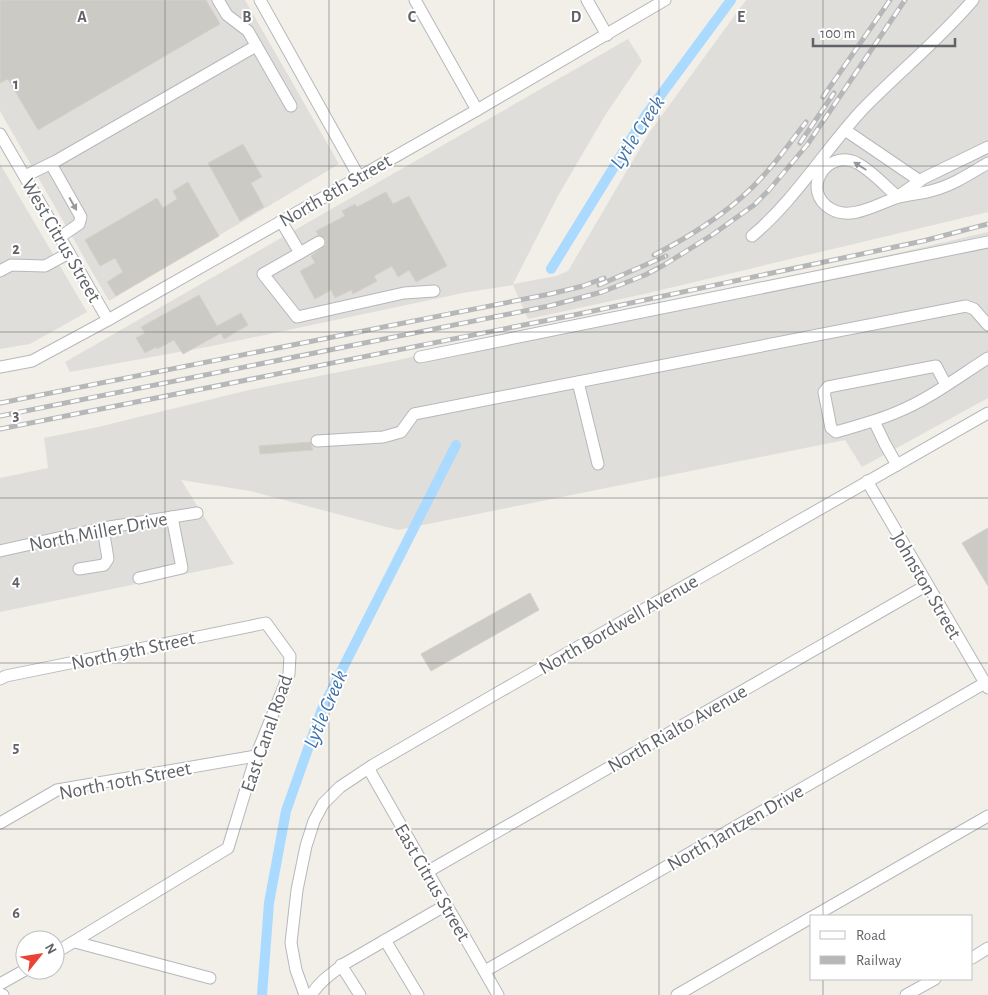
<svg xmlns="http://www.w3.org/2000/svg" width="988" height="995" viewBox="0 0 988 995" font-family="'Alegreya Sans',sans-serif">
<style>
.industrial{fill:#e0deda}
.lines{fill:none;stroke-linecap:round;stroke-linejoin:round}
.canal{stroke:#aadaff;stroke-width:10}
.building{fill:#cccac5;stroke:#d6d1c6}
.minor-casing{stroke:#b5b8bc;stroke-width:13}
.minor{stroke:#fff;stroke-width:11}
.rail-casing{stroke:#b6b7b8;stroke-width:5}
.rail{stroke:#fff;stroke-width:3;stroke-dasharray:9;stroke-linecap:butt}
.oneway{fill:#979a9d}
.grid{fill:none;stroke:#5f6368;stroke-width:1;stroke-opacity:0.55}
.labels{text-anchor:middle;stroke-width:4;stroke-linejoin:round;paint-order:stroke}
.street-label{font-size:20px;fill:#5f6368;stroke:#fff}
.water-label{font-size:21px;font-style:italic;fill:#4174aa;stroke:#fff}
.grid-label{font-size:16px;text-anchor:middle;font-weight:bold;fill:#5f6368;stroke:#fff;stroke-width:4;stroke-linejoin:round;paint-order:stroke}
</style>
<rect width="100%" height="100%" fill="#f1efe8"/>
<g class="industrial">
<path d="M0 0H245L339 164 109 301 0 111Z"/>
<path d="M746 0H988V212L644 294 528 319 513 285 463 293 212 346 70 372 65 362 628 39 642 61 606 114 559 194 513 284 556 276 568 271 649 133Z"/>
<path d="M0 164 87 312 30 344 0 349Z"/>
<path d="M988 232V398L862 467 845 440 398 530 250 491 181 480 234 564 0 612V478L48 468 44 438 98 427 249 390 389 362 898 253Z"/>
</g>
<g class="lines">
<g class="canal">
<path d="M551 269 646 115 731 0"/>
<path d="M262 995 269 903 286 811 322 709 456 445"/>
</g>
</g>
<g class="building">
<path d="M0 0H206L220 24 38 130 8 79 0 83Z"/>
<path d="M243 144 262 177 251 183 264 207 240 221 208 163Z"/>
<path d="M188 182 219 236 116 296 107 282 123 272 115 258 100 266 85 240 157 198 163 208 177 199 173 191Z"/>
<path d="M386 192 393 204 409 196 447 266 416 282 409 270 398 277 392 266 374 276 377 281 353 294 351 290 335 298 331 290 315 299 300 271 315 263 311 256 326 245 325 238 318 235 316 231 345 216 342 211 355 204 357 207Z"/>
<path d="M199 295 217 326 241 313 248 325 224 339 221 333 183 354 174 340 157 349 156 347 145 353 136 338 145 333 141 327Z"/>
<path d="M310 442 313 450 260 454 259 446Z"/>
<path d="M988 528V586L962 543Z"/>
<path d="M530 593 539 610 431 671 421 654Z"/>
</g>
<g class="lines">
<g class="minor-casing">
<g id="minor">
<path d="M218 0 227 15 248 31 291 106"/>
<path d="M260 0 359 177"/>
<path d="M415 0 477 110"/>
<path d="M587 0 607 35"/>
<path d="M845 130 920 181"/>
<path d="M0 134 108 320"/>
<path d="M51 164 81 217 79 224 60 237"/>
<path d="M25 176 56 161 256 46"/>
<path d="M901 194 924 178 988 147"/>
<path d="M898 197C885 186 872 171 857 163 826 148 800 191 831 209 851 221 877 204 896 198 908 194 922 194 934 190 953 185 971 173 988 163"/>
<path d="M281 221 300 253 263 274 297 317 404 293 434 291"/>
<path d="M752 236C795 200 824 151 862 110 898 73 939 40 973 0"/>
<path d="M300 253 319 242"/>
<path d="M0 271 11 265 45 266 69 253"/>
<path d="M420 357 988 242"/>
<path d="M0 367 32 361 108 320 477 110 665 0"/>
<path d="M578 382 598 464"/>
<path d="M946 385 936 366 828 387 824 392 831 428 836 432C856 426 876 421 895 413 928 400 958 377 988 358"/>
<path d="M874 421 885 444 897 465"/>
<path d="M317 441 383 437 401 432 414 414 966 306 974 309 988 325"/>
<path d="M867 481 988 688"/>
<path d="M0 551 103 528 197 513"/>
<path d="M79 569 104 565 108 559 103 528"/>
<path d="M139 578 182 568 172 517"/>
<path d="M0 679 6 676 266 623 290 656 289 674 256 756 228 848 55 953"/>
<path d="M370 768 371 773 498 995"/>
<path d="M0 823 57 790 256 756"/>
<path d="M427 872 927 585"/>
<path d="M814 916 988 816"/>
<path d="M385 940 418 995"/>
<path d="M75 942 210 978"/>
<path d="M972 958 988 948"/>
<path d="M341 965 360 995"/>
<path d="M485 971 985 683"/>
<path d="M0 984 25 970"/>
<path d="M0 994 3 995"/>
<path d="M305 995 296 970 291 943 297 890 306 846 314 821 323 804 340 787 373 765 499 692 988 413"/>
<path d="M311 995C320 981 331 974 344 964L446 905"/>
<path d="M677 995 812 917"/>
<path d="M906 995 935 979"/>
</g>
</g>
<use href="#minor" class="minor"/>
<g class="rail-casing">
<g id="rail">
<path d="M823 97 890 0"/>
<path d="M800 143 834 93"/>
<path d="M654 255C693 235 734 209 763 176 779 159 792 140 806 122"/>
<path d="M599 285 666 256"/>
<path d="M0 403 550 294 583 286 604 278"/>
<path d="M0 416 549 306 602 292 645 275 664 265 712 235 754 205 769 190 807 145 905 0"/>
<path d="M0 429 574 315 923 241 988 224"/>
</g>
</g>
<use href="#rail" class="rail"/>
</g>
<defs><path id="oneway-solid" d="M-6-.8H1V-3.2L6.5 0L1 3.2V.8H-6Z" transform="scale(1.25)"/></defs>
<g class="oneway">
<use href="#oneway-solid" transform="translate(860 166) rotate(-148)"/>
<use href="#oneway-solid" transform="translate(73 204) rotate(60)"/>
</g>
<path class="grid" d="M165 0V995M329 0V995M494 0V995M659 0V995M823 0V916M0 166H988M0 332H988M0 498H988M0 663H988M0 829H988M823 979V995"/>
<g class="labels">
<g class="street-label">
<text transform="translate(335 190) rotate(-30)" y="7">North 8th Street</text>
<text transform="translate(62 240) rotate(60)" y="7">West Citrus Street</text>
<text transform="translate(98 531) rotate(-11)" y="7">North Miller Drive</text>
<text transform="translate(927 585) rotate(60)" y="7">Johnston Street</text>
<text transform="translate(618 624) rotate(-30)" y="7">North Bordwell Avenue</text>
<text transform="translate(133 650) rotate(-12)" y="7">North 9th Street</text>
<text transform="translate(677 728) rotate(-30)" y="7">North Rialto Avenue</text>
<text transform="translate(266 733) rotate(-71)" y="7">East Canal Road</text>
<text transform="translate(125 780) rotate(-11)" y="7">North 10th Street</text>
<text transform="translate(735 827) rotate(-30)" y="7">North Jantzen Drive</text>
<text transform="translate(433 882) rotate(60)" y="7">East Citrus Street</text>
</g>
<g class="water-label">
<text transform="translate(637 132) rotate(-57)" y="7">Lytle Creek</text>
<text transform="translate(325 709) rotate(-67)" y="7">Lytle Creek</text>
</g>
</g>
<g class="grid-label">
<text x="82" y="22">A</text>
<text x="247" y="22">B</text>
<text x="412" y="22">C</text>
<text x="576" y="22">D</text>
<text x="741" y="22">E</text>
<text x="16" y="89">1</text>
<text x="16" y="254">2</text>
<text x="16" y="420">3</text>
<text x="16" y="586">4</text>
<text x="16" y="752">5</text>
<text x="16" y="918">6</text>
</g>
<rect x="810" y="915" width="162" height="65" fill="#ffffff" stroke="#bfc1c3"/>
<rect x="820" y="931" width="25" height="8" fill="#ffffff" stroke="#bfc1c3"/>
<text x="856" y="940" font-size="15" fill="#5f6368">Road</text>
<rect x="820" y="956" width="25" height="8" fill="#b6b7b8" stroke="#bfc1c3"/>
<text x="856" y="965" font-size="15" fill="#5f6368">Railway</text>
<g transform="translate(40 955) rotate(60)"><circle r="24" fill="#ffffff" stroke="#bfc1c3"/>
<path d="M0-4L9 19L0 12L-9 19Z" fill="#ea4335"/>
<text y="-8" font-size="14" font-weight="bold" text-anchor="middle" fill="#5f6368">N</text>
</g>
<path d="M813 38v8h142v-8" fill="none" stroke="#5f6368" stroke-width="2.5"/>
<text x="820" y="38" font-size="15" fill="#5f6368" stroke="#ffffff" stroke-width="4" paint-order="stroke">100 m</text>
</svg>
